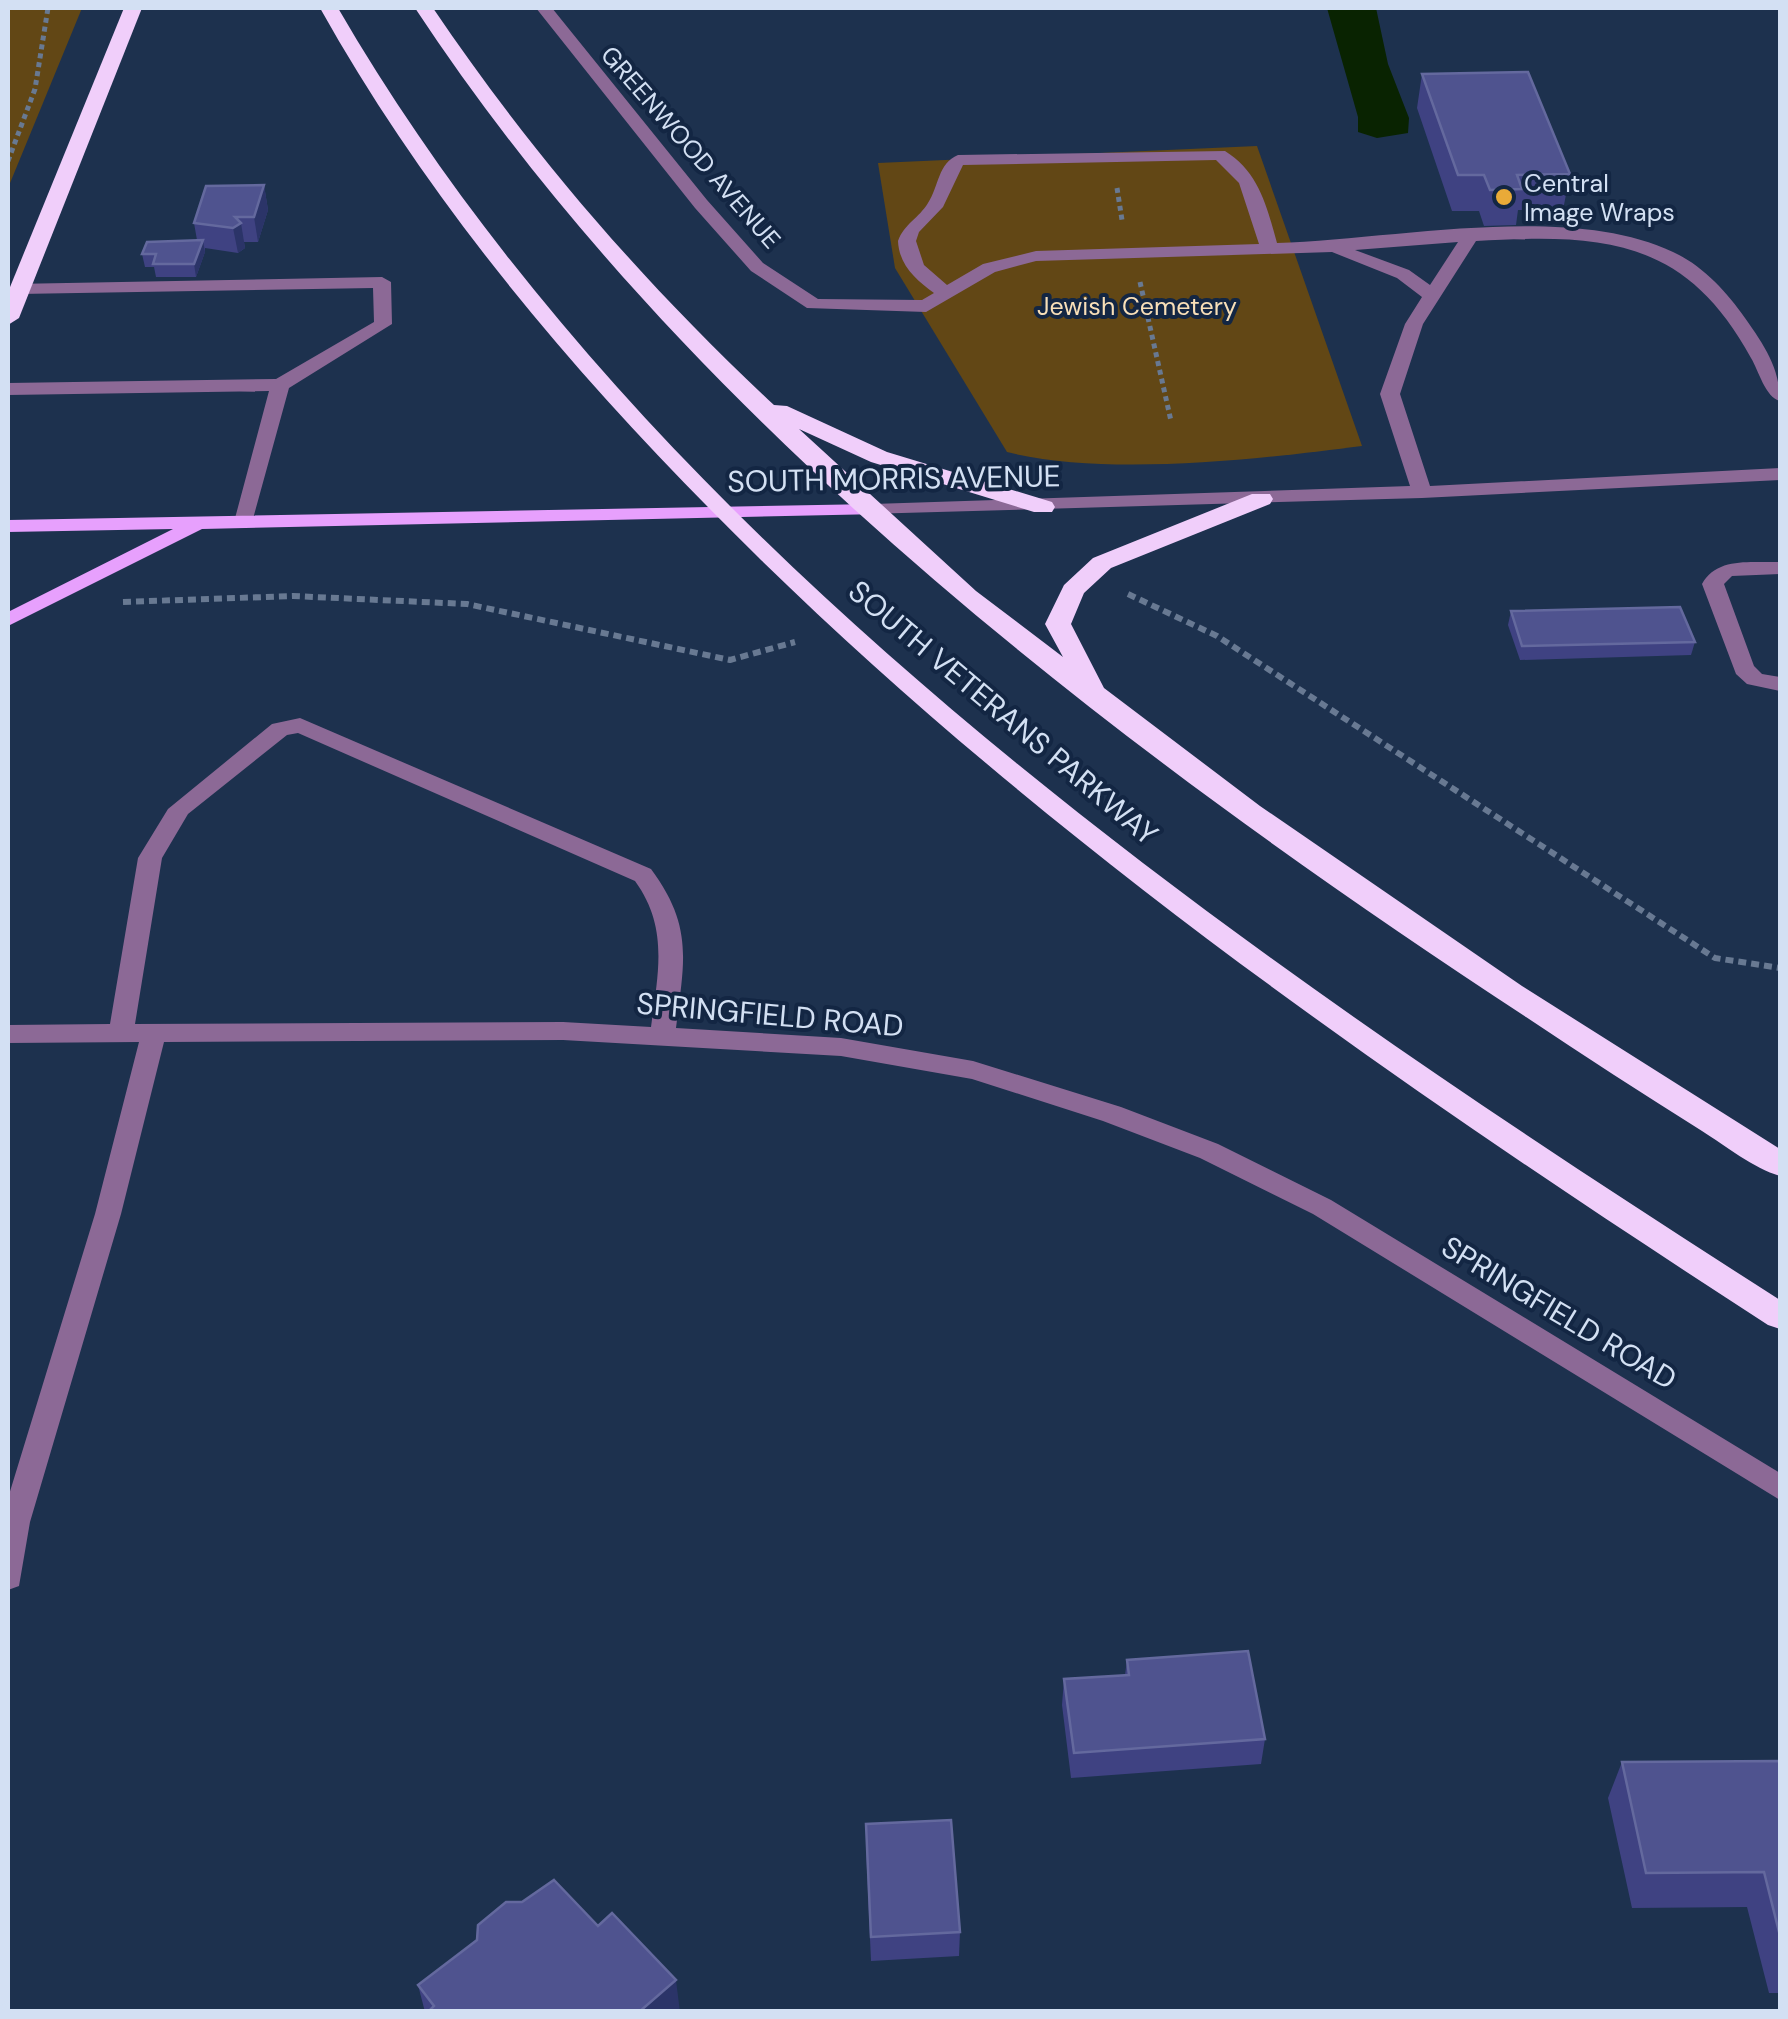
<svg xmlns="http://www.w3.org/2000/svg" width="1788" height="2019" viewBox="0 0 1788 2019" font-family="'DM Sans',sans-serif">
<style>
.green{fill:#624715}
.water{fill:#092301}
.lines{fill:none;stroke-linecap:round;stroke-linejoin:round}
.path-far1{stroke:#687992;stroke-width:5;stroke-dasharray:5 4;stroke-linecap:butt}
.path{stroke:#687992;stroke-width:6;stroke-dasharray:8 5;stroke-linecap:butt}
.minor{fill:#8c6996;fill-rule:evenodd}
.major{fill:#e7a0fd;fill-rule:evenodd}
.highway{fill:#f0cefa;fill-rule:evenodd}
.wall{fill:#3f4282}
.shaded-wall{fill:#2b3468}
.building{fill:#4f538f;stroke:#64699e;stroke-width:2.5}
.poi-dot{fill:#e9aa38;stroke:#132643;stroke-width:4}
.labels{text-anchor:middle;stroke-width:8;stroke-linejoin:round;paint-order:stroke}
.far-street-label{font-size:25px;fill:#d3e0f3;stroke:#132643}
.far-poi-label{font-size:25px;fill:#d3e0f3;stroke:#132643;text-anchor:start}
.far-park-label{font-size:25px;fill:#f8dfb8;stroke:#132643}
.street-label{font-size:30px;fill:#d3e0f3;stroke:#132643}
</style>
<rect width="100%" height="100%" fill="#1d314e"/>
<g class="green">
<path d="M8 8H82L8 188Z"/>
<path d="M1257 146 1362 446C1261 459 1105 477 1007 452L895 268 878 163Z"/>
</g>
<path class="water" d="M1327 8H1376L1388 64 1409 118 1408 133 1377 138 1358 132V117Z"/>
<g class="lines">
<g class="path-far1">
<path d="M8 161 35 89 48 8"/>
<path d="M1117 188 1122 220"/>
<path d="M1140 282 1171 421"/>
</g>
<g class="path">
<path d="M1128 594 1217 636 1715 958 1780 968"/>
<path d="M123 602 293 596 467 604 730 660 795 642"/>
</g>
<g class="minor">
<path d="M536 8H552L707 200 763 263 818 299 922 300 934 293C916 280 899 265 898 241 904 224 919 218 928 203 939 186 938 163 958 155L1225 151C1259 172 1267 207 1277 243 1393 240 1567 202 1673 252 1702 265 1727 292 1745 318 1764 345 1780 368 1780 401 1765 397 1759 371 1751 358 1685 237 1602 234 1476 241L1423 324 1400 394 1430 486 1780 468V480L1422 498 866 514V506L873 504 1410 486 1380 394 1405 324 1422 297 1397 278 1332 252 1036 261 995 272 926 312 807 308 751 271 695 208ZM1216 160 1239 183 1259 244 1036 251 983 264 947 285 924 265 916 241 919 232 943 207 963 165ZM1458 242 1430 285 1409 270 1355 250Z"/>
<path d="M382 277 391 282 392 324 289 388 251 526 244 528 234 522 269 391 8 395V383L276 379 374 322 373 288 19 294 13 292V284Z"/>
<path d="M1780 562V574L1732 576 1724 584 1754 666 1762 674 1780 677V691L1747 684 1736 674 1702 584C1717 556 1753 563 1780 562Z"/>
<path d="M300 718 651 869C694 927 684 962 676 1028L841 1038 973 1061 1121 1107 1218 1144 1331 1200 1780 1473V1500L1313 1214 1200 1158 1103 1121 972 1079 841 1056 563 1040 164 1042 121 1214 30 1522 19 1586 8 1590V1498L95 1214 139 1042 8 1043V1025L110 1024 138 858 168 809 272 724ZM298 733 635 881C669 928 658 973 651 1027L563 1022 135 1024 162 858 188 814 287 735Z"/>
</g>
<path class="major" d="M873 504 880 506V514L202 529 8 626V612L173 529 8 532V520Z"/>
<g class="highway">
<path d="M124 8H142L19 318 8 325V292Z"/>
<path d="M320 8H338C658 559 1253 963 1780 1300V1329L1768 1325C1413 1095 1062 854 758 557 589 391 436 215 320 8Z"/>
<path d="M415 8H433C531 153 645 285 774 405L787 406 887 452 1052 502 1055 507 1052 512H1034L871 462 799 429 976 591 1063 657 1045 624 1064 585 1093 558 1252 494H1270L1273 499 1270 504 1111 568 1084 593 1071 624 1104 688 1260 806 1522 986 1780 1149V1176C1753 1168 1726 1146 1702 1131 1643 1094 1584 1056 1526 1017 1116 748 687 421 415 8Z"/>
</g>
</g>
<g class="wall">
<path d="M1422 74 1570 174 1563 210H1518L1516 225 1484 226 1479 211H1452L1417 108Z"/>
<path d="M264 185 268 210 258 242H244L245 248 238 253 205 248V252L196 277H156L154 267H145L142 254 197 240 194 223Z"/>
<path d="M1511 611 1695 642 1691 655 1520 660 1508 625Z"/>
<path d="M1127 1660 1265 1739 1261 1764 1071 1778 1062 1705 1064 1679 1125 1675Z"/>
<path d="M1780 1761V1993H1769L1747 1907 1632 1908 1608 1798 1622 1762Z"/>
<path d="M866 1848 960 1932 959 1956 871 1961Z"/>
<path d="M418 1985 680 2012H425Z"/>
</g>
<g class="shaded-wall">
<path d="M264 185 268 210 258 242 254 217Z"/>
<path d="M241 223 245 248 238 253 233 228Z"/>
<path d="M203 240 205 252 196 277 194 264Z"/>
<path d="M676 1980 680 2012H639Z"/>
</g>
<g class="building">
<path d="M1528 72 1570 174 1517 175 1522 189 1490 190 1484 175H1458L1422 74Z"/>
<path d="M264 185 254 217H235L241 223 233 228 194 223 206 186Z"/>
<path d="M203 240 194 264H153L156 254H142L147 242Z"/>
<path d="M1680 607 1695 642 1522 646 1511 611Z"/>
<path d="M1248 1651 1265 1739 1074 1753 1064 1679 1129 1675 1127 1660Z"/>
<path d="M1780 1761V1936L1764 1872 1646 1873 1622 1762Z"/>
<path d="M951 1820 960 1932 871 1937 866 1824Z"/>
<path d="M554 1880 598 1926 612 1913 676 1980 639 2012H428L434 2006 418 1985 477 1940 478 1925 506 1902H522Z"/>
</g>
<circle class="poi-dot" cx="1504" cy="197" r="10"/>
<g class="labels">
<g class="far-street-label">
<text transform="translate(691 147) rotate(49)" y="9">GREENWOOD AVENUE</text>
</g>
<g class="far-poi-label">
<text x="1524" y="192">Central<tspan x="1524" dy="29">Image Wraps</tspan></text>
</g>
<g class="far-park-label">
<text x="1137" y="315">Jewish Cemetery</text>
</g>
<g class="street-label">
<text transform="translate(894 479) rotate(-1)" y="10">SOUTH MORRIS AVENUE</text>
<text transform="translate(1003 713) rotate(40)" y="10">SOUTH VETERANS PARKWAY</text>
<text transform="translate(770 1015) rotate(5)" y="10">SPRINGFIELD ROAD</text>
<text transform="translate(1559 1313) rotate(31)" y="10">SPRINGFIELD ROAD</text>
</g>
</g>
<rect width="1788" height="2019" fill="none" stroke="#d3e0f3" stroke-width="20"/>
</svg>
